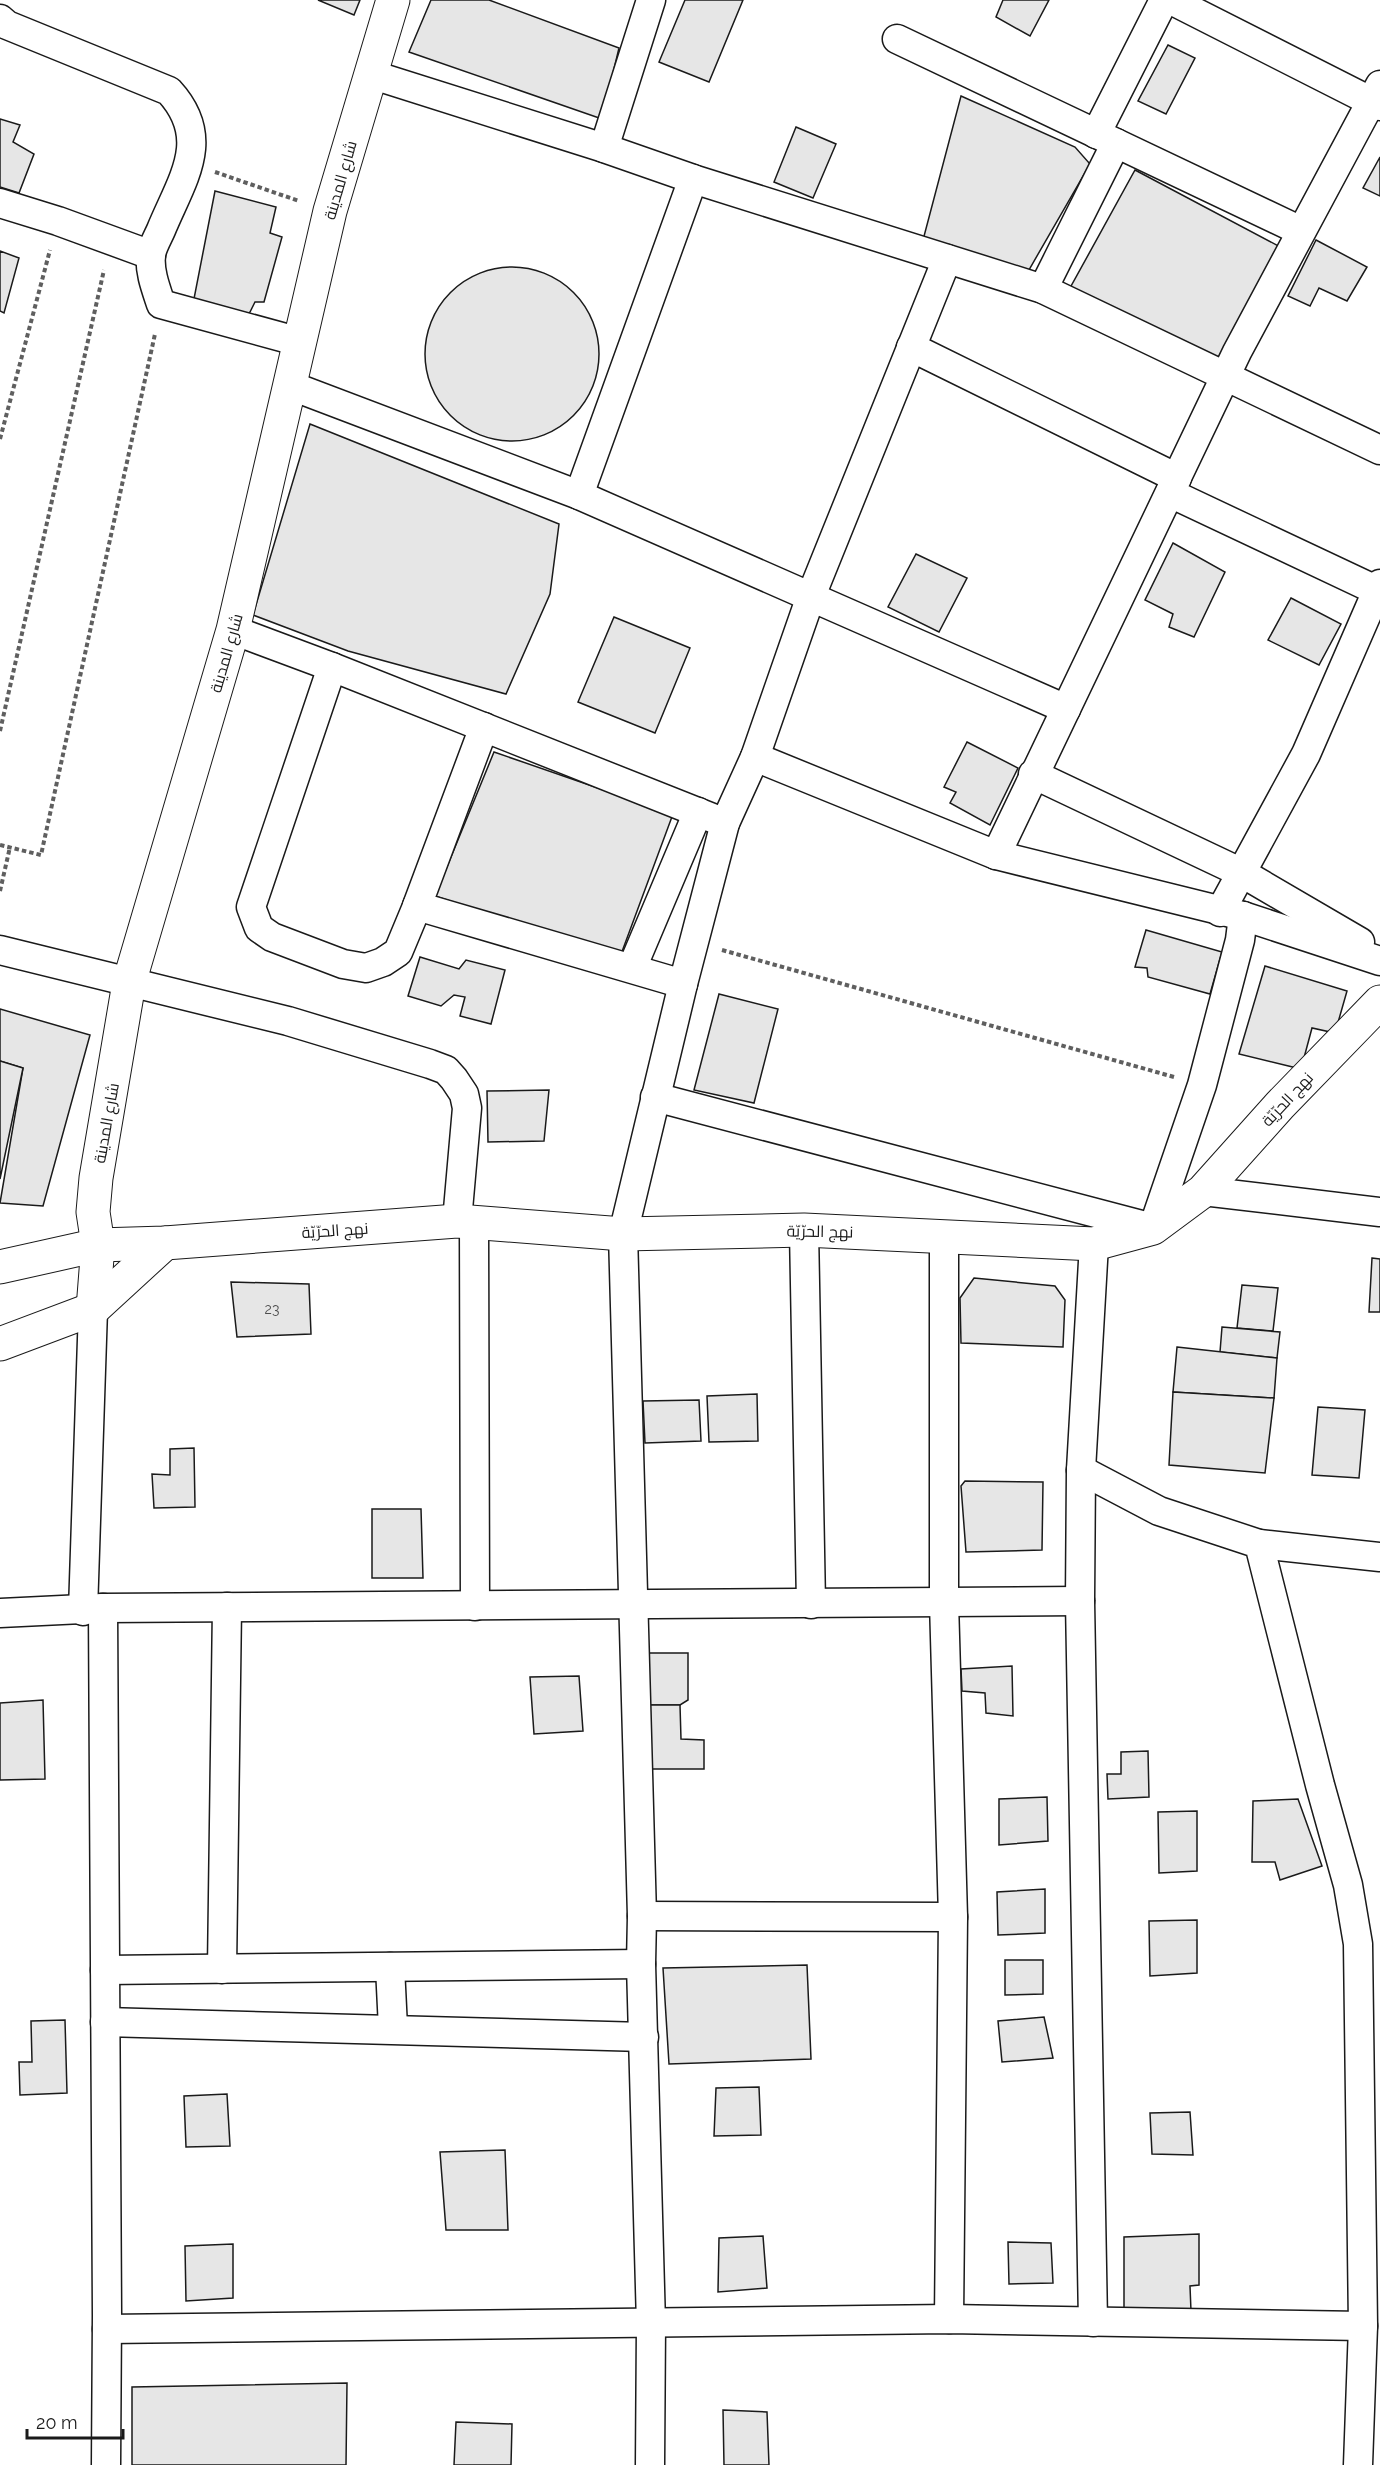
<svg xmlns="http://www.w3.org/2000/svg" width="1380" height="2465" viewBox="0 0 1380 2465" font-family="Raleway,Cairo,sans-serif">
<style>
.building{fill:#e6e6e6;stroke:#1a1a1a;stroke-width:1.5}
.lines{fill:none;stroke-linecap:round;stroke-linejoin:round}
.minor-casing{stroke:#1a1a1a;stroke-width:31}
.tertiary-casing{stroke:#1a1a1a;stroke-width:35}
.path{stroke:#5f5f5f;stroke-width:4;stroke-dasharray:4.5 3;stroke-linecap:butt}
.minor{stroke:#fff;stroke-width:28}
.tertiary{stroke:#fff;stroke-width:33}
.labels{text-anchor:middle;stroke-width:4.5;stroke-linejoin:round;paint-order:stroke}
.number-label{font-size:14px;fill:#4d4d4d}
.street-label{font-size:16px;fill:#1a1a1a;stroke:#fff}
</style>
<rect width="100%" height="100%" fill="#fff"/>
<g class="building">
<path d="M318 0H360L354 15Z"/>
<path d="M431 0H489L619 48 602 119 409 52Z"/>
<path d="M685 0H743L709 82 659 62Z"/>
<path d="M1003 0H1049L1030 36 996 17Z"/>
<path d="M1168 45 1195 58 1166 114 1138 101Z"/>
<path d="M961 96 1075 147 1090 164 1022 282 923 240Z"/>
<path d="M0 119 20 125 13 142 34 154 19 193 0 187Z"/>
<path d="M796 127 836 144 813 198 774 182Z"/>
<path d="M1380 157V196L1363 188Z"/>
<path d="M1135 170 1286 250 1226 371 1070 288Z"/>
<path d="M215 191 276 207 270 233 282 237 264 302H255L250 312 238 320 192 309Z"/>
<path d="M1316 240 1367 267 1347 301 1319 288 1310 306 1288 296Z"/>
<path d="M0 251 19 258 4 313 0 311Z"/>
<circle cx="512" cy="354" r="87"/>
<path d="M310 424 559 524 550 594 506 694 348 651 253 615Z"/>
<path d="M1173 543 1225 572 1194 637 1169 627 1173 614 1145 600Z"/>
<path d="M916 554 967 578 939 632 888 607Z"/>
<path d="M1291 598 1341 624 1319 665 1268 640Z"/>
<path d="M614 617 690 648 655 733 578 702Z"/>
<path d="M967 742 1018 768 990 825 950 803 956 792 944 787Z"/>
<path d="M494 752 673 814 620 957 435 896Z"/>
<path d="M1146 930 1222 952 1210 994 1148 977 1147 968 1135 967Z"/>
<path d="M420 957 459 969 466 960 505 970 491 1024 460 1016 465 997 454 995 441 1006 408 996Z"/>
<path d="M1265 966 1347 991 1335 1033 1312 1028 1301 1069 1239 1054Z"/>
<path d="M719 994 778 1009 754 1103 694 1090Z"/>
<path d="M0 1009 90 1035 43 1206 0 1203 23 1068 0 1061Z"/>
<path d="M0 1061 23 1068 0 1179Z"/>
<path d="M549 1090 544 1141 488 1142 487 1091Z"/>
<path d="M1372 1258 1380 1259V1312H1369Z"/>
<path d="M974 1278 1055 1286 1065 1300 1063 1347 961 1343 960 1298Z"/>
<path d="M231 1282 309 1284 311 1334 237 1337Z"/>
<path d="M1242 1285 1278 1288 1273 1331 1237 1328Z"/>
<path d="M1222 1327 1280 1332 1277 1358 1220 1352Z"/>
<path d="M1177 1347 1277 1358 1274 1398 1173 1392Z"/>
<path d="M1173 1392 1274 1398 1265 1473 1169 1465Z"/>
<path d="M757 1394 758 1441 709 1442 707 1396Z"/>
<path d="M699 1400 701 1441 645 1443 643 1401Z"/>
<path d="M1318 1407 1365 1410 1359 1478 1312 1475Z"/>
<path d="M194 1448 195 1507 154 1508 152 1474 170 1475V1449Z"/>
<path d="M965 1481 1043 1482 1042 1550 966 1552 961 1486Z"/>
<path d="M372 1509H421L423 1578H372Z"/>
<path d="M642 1653H688V1700L680 1705H642Z"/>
<path d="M1012 1666 1013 1716 986 1713 985 1693 962 1691 961 1669Z"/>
<path d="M579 1676 583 1731 534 1734 530 1677Z"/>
<path d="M43 1700 45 1779 0 1780V1703Z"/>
<path d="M642 1705H680L681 1739 704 1740V1769H644Z"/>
<path d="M1148 1751 1149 1797 1108 1799 1107 1774H1121V1752Z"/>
<path d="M1047 1797 1048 1841 999 1845V1799Z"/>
<path d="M1298 1799 1322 1866 1280 1880 1275 1862H1252L1253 1801Z"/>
<path d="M1197 1811V1871L1159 1873 1158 1812Z"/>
<path d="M1045 1889V1933L998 1935 997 1892Z"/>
<path d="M1197 1920V1973L1150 1976 1149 1921Z"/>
<path d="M1005 1960H1043V1994L1005 1995Z"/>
<path d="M807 1965 811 2059 669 2064 663 1968Z"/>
<path d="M1044 2017 1053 2058 1002 2062 998 2021Z"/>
<path d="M65 2020 67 2093 20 2095 19 2062H32L31 2021Z"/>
<path d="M759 2087 761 2135 714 2136 716 2088Z"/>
<path d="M227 2094 230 2146 186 2147 184 2096Z"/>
<path d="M1190 2112 1193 2155 1152 2154 1150 2113Z"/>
<path d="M505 2150 508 2230H446L440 2152Z"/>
<path d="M1199 2234V2285L1190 2286 1191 2311 1124 2313V2237Z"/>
<path d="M763 2236 767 2288 718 2292 719 2238Z"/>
<path d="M1008 2242 1051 2243 1053 2283 1009 2284Z"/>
<path d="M233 2244V2298L186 2301 185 2246Z"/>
<path d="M347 2383 346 2465H132V2387Z"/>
<path d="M723 2410 767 2412 769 2465H724Z"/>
<path d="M456 2422 512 2424 511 2465H454Z"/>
</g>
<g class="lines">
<g class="minor-casing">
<g id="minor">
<path d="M1171 0 1380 106"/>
<path d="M0 19 7 25 169 91C213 139 182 179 161 230 158 237 152 247 151 255 149 271 156 289 161 304L300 342"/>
<path d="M897 39 1301 231"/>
<path d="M370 74 604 148 693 179 1043 289 1380 450"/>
<path d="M1096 134 1164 0"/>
<path d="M604 148 651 0"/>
<path d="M0 203 58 221 151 255"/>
<path d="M1043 289 1116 143"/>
<path d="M911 347 1177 478"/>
<path d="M289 385 579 495 1066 709"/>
<path d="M1170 493 1380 592"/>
<path d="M579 495 693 179"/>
<path d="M233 630 332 667 725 823"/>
<path d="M332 667 251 907 259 928 272 937 343 964 366 968 383 962 398 952 418 904"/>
<path d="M484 727 417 906 683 984"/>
<path d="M755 757 996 855 1243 916 1380 961"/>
<path d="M1033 774 1242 873 1360 942"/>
<path d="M996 855 1237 352 1380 85"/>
<path d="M1220 912 1306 754 1380 584"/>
<path d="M0 950 288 1021 430 1064 446 1070 454 1079 464 1094 467 1108 457 1221"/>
<path d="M632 968 698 812"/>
<path d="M655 1097 1153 1228 1202 1085 1240 940 1243 916"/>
<path d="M1203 1191 1380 1212"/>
<path d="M474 1222 475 1606"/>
<path d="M804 1230 811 1604"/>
<path d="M944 1236V1602L953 1917 949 2319"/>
<path d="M1081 1470 1159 1511 1259 1544 1320 1785 1348 1885 1358 1944 1363 2326 1358 2465"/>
<path d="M1259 1544 1380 1557"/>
<path d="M103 1608 107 2315 106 2465"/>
<path d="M83 1611 93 1309"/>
<path d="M0 1613 103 1608 1080 1601"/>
<path d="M642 1916 953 1917"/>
<path d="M390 1967 393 2028"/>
<path d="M222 1969 227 1607"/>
<path d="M105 1970 641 1964"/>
<path d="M105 2022 644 2037"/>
<path d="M1093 2322 1080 1601 1081 1470 1094 1244"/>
<path d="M107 2329 949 2319 1363 2326"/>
<path d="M650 2465 651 2324 641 1964 642 1916 623 1234 683 984 725 823 755 757 811 596 947 259"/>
</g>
</g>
<g class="tertiary-casing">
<g id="tertiary">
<path d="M0 1267 98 1245 165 1243 457 1221 623 1234 804 1230 1094 1244 1153 1228 1203 1191 1280 1105 1380 1002"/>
<path d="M93 1309 98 1245 93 1212 96 1178 129 983 233 630 330 211 393 0"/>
<path d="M0 1344 93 1309 165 1243"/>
</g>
</g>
<g class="path">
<path d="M215 172 299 201"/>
<path d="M0 439 50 250"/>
<path d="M0 731 104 270"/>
<path d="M0 845 41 855 155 334"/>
<path d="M0 891 10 847"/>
<path d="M722 950 1174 1077"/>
</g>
<use href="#minor" class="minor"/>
<use href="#tertiary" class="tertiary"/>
</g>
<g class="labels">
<g class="number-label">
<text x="272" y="1314">23</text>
</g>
<g class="street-label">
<text transform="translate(340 180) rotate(-74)" y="6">شارع المدينة</text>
<text transform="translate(226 653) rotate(-74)" y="6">شارع المدينة</text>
<text transform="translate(1287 1099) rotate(-47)" y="6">نهج الحرّيّة</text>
<text transform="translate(106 1123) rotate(-80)" y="6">شارع المدينة</text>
<text transform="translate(335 1230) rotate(-4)" y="6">نهج الحرّيّة</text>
<text transform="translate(820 1231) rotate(1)" y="6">نهج الحرّيّة</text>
</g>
</g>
<path d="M27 2429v9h96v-9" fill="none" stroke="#1a1a1a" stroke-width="3"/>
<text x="36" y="2429" font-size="18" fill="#1a1a1a" stroke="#ffffff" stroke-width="4.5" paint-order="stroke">20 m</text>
</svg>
